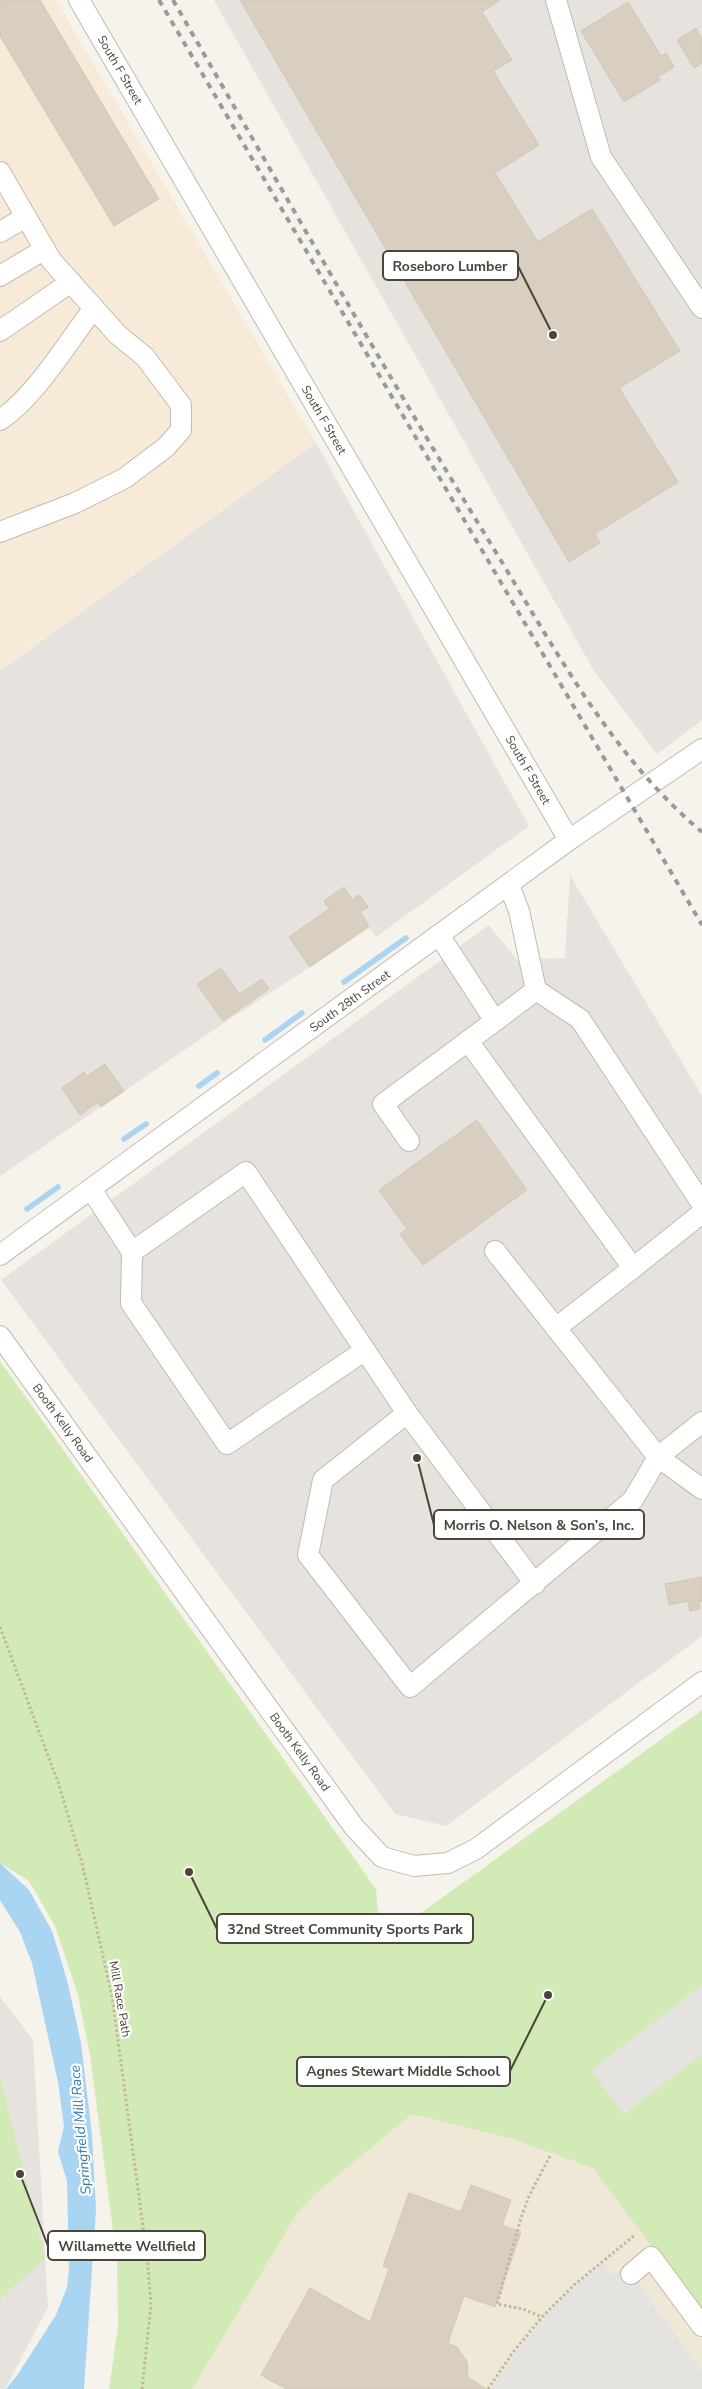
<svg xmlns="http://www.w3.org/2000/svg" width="702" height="2389" viewBox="0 0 702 2389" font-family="'Nunito Sans',sans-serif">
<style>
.commercial{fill:#f7ead8}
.industrial{fill:#e6e2dd}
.education{fill:#efe8d6}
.green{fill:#d2eab5}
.parking{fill:#e5e3e0}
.water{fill:#a9d4f2}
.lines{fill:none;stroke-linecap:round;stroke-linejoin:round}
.stream{stroke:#a9d4f2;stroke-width:5.5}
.building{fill:#d8cfc1;stroke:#d3c7b4}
.minor-casing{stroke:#c2bbae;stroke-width:22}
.path{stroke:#c4b79f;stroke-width:3;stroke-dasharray:2.5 2.5;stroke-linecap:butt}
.minor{stroke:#fff;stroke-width:20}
.rail{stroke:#9a9a9a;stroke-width:4;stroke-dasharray:6 6;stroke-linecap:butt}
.labels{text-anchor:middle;stroke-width:4.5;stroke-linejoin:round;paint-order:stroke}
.street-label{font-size:12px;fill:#4b4439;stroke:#fff}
.water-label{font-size:14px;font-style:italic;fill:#2e7ab2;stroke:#fff}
.leader{fill:none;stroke:#4b4439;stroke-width:2}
.callout-dot{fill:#4b4439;stroke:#fff;stroke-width:2}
.callout{fill:#fff;stroke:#4b4439;stroke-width:2}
.callout-label{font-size:14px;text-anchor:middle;font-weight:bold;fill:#4b4439}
</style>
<rect width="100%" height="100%" fill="#f6f3ec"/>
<path class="commercial" d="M0 0H56L316 443 0 670Z"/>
<g class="industrial">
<path d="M214 0H702V720L657 754 594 671Z"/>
<path d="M316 443 529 826 376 937 370 928 224 1023 0 1176V671Z"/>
<path d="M570 875 702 1096V1636L446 1826 395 1814 1 1280 489 925 517 960 565 958Z"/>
<path d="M0 1997 33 2040 48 2307 5 2389H0Z"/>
</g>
<path class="education" d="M702 1710V2389H192L296 2215 315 2194Z"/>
<g class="green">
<path d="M0 1361 376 1889 380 1936H389L702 1710V2314L593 2168 510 2138 412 2114 315 2194 296 2215 192 2389H109L118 2326 117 2261 90 2055 78 1995 55 1926 29 1881 0 1863Z"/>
<path d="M0 2077 45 2258 0 2299Z"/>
</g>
<g class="parking">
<path d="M702 1985V2055L623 2115 591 2070Z"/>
<path d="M602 2262 613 2276 626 2266 702 2371V2389H491L514 2355 537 2326 559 2302Z"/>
</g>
<path class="water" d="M0 1863 29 1890 52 1931 67 1980 81 2043 92 2135 96 2210 84 2389H6L18 2374 56 2315 67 2287 69 2269 67 2181 58 2152 64 2126 58 2082 32 1963 20 1932 0 1900Z"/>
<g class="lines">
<g class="stream">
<path d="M344 982 406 938"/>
<path d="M265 1040 302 1013"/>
<path d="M199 1086 217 1073"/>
<path d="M124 1139 146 1124"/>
<path d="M27 1209 58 1187"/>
</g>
</g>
<g class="building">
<path d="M0 0H40L159 199 114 226 0 36Z"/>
<path d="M240 0H500L482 12 512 60 493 71 539 145 495 173 538 242 592 209 680 351 619 388 678 482 595 534 600 543 569 562Z"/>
<path d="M628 2 661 56 666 53 674 67 658 77 660 80 624 102 581 31Z"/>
<path d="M696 28 702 39V63L694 68 677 40Z"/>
<path d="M344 887 352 900 359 895 368 907 360 912 369 926 310 967 289 937 329 909 324 901Z"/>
<path d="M221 968 239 994 262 979 269 989 223 1021 197 984Z"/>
<path d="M105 1064 124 1091 101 1107 98 1102 80 1115 62 1088 84 1072 87 1076Z"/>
<path d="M477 1120 527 1190 423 1265 400 1234 407 1229 379 1190Z"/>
<path d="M702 1577V1601L699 1602 700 1609 690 1611 688 1601 669 1605 665 1584Z"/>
<path d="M471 2185 511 2200 502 2225 521 2232 495 2307 464 2296 448 2343 457 2347 467 2362 468 2377 486 2389H286L261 2375 310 2288 370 2322 389 2269 383 2266 409 2193 461 2212Z"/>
</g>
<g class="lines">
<g class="minor-casing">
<g id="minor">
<path d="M79 0 569 840"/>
<path d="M556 0 601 157 702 308"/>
<path d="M0 172 51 260 118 335 145 357 181 405V430L166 447 125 478 75 503 0 532"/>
<path d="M0 232 26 217"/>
<path d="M0 276 45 249"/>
<path d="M0 331 71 282"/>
<path d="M0 420C36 396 67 343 94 308"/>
<path d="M509 885 519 911 536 990 580 1019 702 1204"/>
<path d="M495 1021 536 990"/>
<path d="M468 1041 633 1268 702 1213"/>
<path d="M409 1141 383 1104 495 1021 439 935"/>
<path d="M91 1189 132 1252"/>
<path d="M495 1251 658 1457 702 1422"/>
<path d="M0 1255 569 840 702 749"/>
<path d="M556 1328 633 1268"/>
<path d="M0 1336 354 1827 382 1857 414 1866 448 1863 476 1849 702 1682"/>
<path d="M364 1351 227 1444 131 1303 132 1252 246 1172 407 1413"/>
<path d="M535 1584 407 1413 323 1480 308 1555 410 1687 633 1500 658 1457 702 1489"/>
<path d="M631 2274 651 2257 702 2326"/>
</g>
</g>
<g class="path">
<path d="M0 1627 59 1785 82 1863 112 1996 147 2256 151 2305 142 2389"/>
<path d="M550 2156 529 2196 521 2218 497 2304 523 2309 542 2317 574 2285 635 2235"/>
<path d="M488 2389 514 2351 542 2317"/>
</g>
<use href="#minor" class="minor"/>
<g class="rail">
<path d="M159 0 702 925"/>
<path d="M173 0C277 181 380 363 489 541 552 643 609 754 702 832"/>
</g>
</g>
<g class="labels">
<g class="street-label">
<text transform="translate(120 70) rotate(60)" y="4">South F Street</text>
<text transform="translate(324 420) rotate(60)" y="4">South F Street</text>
<text transform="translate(528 770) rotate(60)" y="4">South F Street</text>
<text transform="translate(350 1001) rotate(-36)" y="4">South 28th Street</text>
<text transform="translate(63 1423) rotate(54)" y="4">Booth Kelly Road</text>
<text transform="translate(300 1752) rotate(54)" y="4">Booth Kelly Road</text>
<text transform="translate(120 1999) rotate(80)" y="4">Mill Race Path</text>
</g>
<g class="water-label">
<text transform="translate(80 2130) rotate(-95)" y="5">Springfield Mill Race</text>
</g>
</g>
<path class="leader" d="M553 335L518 266M417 1458L434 1525M189 1872L217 1929M548 1995L510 2071M20 2174L48 2246"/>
<g class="callout-dot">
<circle cx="553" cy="335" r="5"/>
<circle cx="417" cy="1458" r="5"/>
<circle cx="189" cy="1872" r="5"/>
<circle cx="548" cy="1995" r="5"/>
<circle cx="20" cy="2174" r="5"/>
</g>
<g class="callout">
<rect x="383" y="251" width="135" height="29" rx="5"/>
<rect x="434" y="1510" width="210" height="29" rx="5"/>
<rect x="217" y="1914" width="256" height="29" rx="5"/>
<rect x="297" y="2057" width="213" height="29" rx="5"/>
<rect x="48" y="2231" width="157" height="29" rx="5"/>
</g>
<g class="callout-label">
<text x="450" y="271">Roseboro Lumber</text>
<text x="539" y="1530">Morris O. Nelson &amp; Son’s, Inc.</text>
<text x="345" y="1934">32nd Street Community Sports Park</text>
<text x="403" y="2076">Agnes Stewart Middle School</text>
<text x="127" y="2251">Willamette Wellfield</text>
</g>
</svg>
